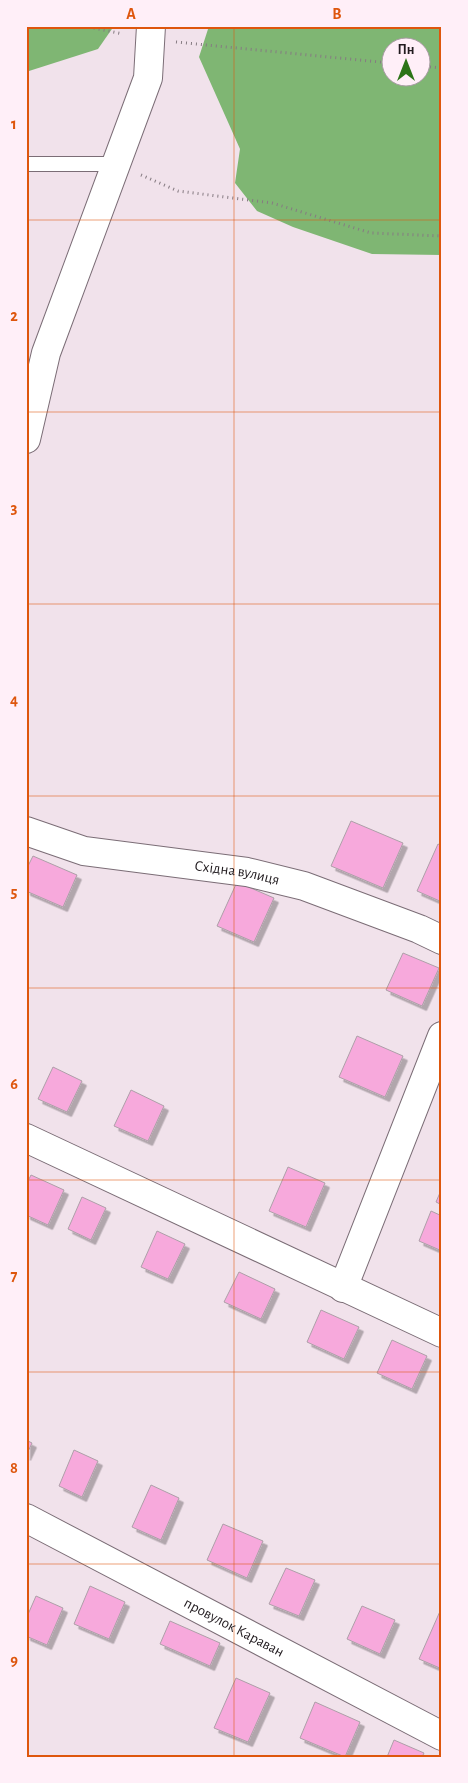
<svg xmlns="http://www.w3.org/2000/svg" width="468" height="1783" viewBox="0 0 468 1783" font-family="'Alegreya Sans',sans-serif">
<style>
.forest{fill:#7fb673;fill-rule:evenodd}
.building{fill:#f7a9dc;stroke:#ad9fa8;filter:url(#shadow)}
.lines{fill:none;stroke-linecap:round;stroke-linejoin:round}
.service-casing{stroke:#7b6d76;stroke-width:16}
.minor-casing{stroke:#7b6d76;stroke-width:30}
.path{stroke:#867b82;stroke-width:3;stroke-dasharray:1 4;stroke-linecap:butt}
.service{stroke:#fff;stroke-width:14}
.minor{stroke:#fff;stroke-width:28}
.grid{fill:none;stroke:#de560d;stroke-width:1;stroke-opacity:0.55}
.labels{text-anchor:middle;stroke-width:4;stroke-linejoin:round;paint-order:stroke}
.street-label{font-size:15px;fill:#211b1f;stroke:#ffeff8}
.neatline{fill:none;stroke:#de560d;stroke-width:2}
.grid-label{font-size:16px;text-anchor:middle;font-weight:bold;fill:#de560d}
</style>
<defs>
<filter id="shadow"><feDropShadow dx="4.5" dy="4.5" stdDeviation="0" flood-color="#0004"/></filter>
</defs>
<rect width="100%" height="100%" fill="#f1e2eb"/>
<g class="forest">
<path d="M26 26H114L98 49 29 71 26 70Z"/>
<path d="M209 26H442V255L372 254 293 227 257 211 235 183 240 149 199 57ZM390 48H420V78H390Z"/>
</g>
<g class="building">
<path d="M351 821 403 843 383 888 331 866Z"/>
<path d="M438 844 442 846V902L417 891Z"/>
<path d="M33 856 77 875 63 907 26 891V870Z"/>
<path d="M237 882 274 898 254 942 217 926Z"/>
<path d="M403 953 439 968 422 1006 386 990Z"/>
<path d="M357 1036 403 1056 385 1097 339 1077Z"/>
<path d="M53 1067 82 1081 67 1112 38 1099Z"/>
<path d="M131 1090 164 1106 148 1141 114 1126Z"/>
<path d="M288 1167 325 1183 306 1227 269 1211Z"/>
<path d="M31 1175 64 1190 48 1225 26 1215V1185Z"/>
<path d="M442 1188V1205L436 1202Z"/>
<path d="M82 1197 106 1208 91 1240 68 1229Z"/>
<path d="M431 1211 442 1216V1251L419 1241Z"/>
<path d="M157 1231 185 1244 168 1279 141 1267Z"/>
<path d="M239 1272 275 1289 261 1319 224 1302Z"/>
<path d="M321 1310 359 1327 344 1359 307 1342Z"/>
<path d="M392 1340 427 1356 412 1389 377 1373Z"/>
<path d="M26 1440 32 1443 26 1456Z"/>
<path d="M74 1450 98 1461 82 1497 59 1486Z"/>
<path d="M151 1485 179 1498 161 1540 132 1527Z"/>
<path d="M223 1524 263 1541 247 1578 207 1560Z"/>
<path d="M286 1568 315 1580 299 1616 269 1604Z"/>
<path d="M90 1586 125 1602 109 1639 74 1624Z"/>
<path d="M36 1596 63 1608 47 1645 26 1636V1619Z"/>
<path d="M362 1606 395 1620 380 1654 347 1639Z"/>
<path d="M441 1609 442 1610V1669L419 1659Z"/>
<path d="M170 1621 220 1643 210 1666 160 1644Z"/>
<path d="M236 1678 270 1693 248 1742 214 1728Z"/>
<path d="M315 1702 360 1722 345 1757 300 1738Z"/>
<path d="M394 1740 424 1753 422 1757H387Z"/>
</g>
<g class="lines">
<g class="service-casing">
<path id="service" d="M26 164H115"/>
</g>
<g class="minor-casing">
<g id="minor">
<path d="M26 439 46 353 148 78 151 26"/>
<path id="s1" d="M26 831 84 851 247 872 304 886 419 929 442 940"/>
<path d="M26 1138 442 1333"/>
<path d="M343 1288 442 1036"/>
<path id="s2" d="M26 1518 442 1736"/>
</g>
</g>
<g class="path">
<path d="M84 26 123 34"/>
<path d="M176 42 390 63"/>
<path d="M420 66 442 68"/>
<path d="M141 175 178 191 272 203 371 233 442 236"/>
</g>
<use href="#service" class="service"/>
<use href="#minor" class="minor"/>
</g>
<path class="grid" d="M234 26V1757M26 220H442M26 412H442M26 604H442M26 796H442M26 988H442M26 1180H442M26 1372H442M26 1564H442"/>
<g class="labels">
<g class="street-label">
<text dy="5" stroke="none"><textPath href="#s1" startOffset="216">Східна вулиця</textPath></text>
<text dy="5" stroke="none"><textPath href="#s2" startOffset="235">провулок Караван</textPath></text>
</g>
</g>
<rect width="468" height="1783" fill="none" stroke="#ffeff8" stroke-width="55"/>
<g transform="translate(406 62)"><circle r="24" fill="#ffeff8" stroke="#a69aa1"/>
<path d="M0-4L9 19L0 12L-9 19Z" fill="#2c7418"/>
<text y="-8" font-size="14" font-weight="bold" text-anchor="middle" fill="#211b1f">Пн</text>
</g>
<rect x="28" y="28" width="412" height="1728" class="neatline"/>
<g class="grid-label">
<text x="131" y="19">A</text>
<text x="337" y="19">B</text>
<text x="14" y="129">1</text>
<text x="14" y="321">2</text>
<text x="14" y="513">3</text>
<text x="14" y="705">4</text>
<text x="14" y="897">5</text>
<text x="14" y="1089">6</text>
<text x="14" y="1281">7</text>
<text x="14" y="1473">8</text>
<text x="14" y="1665">9</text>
</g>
</svg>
